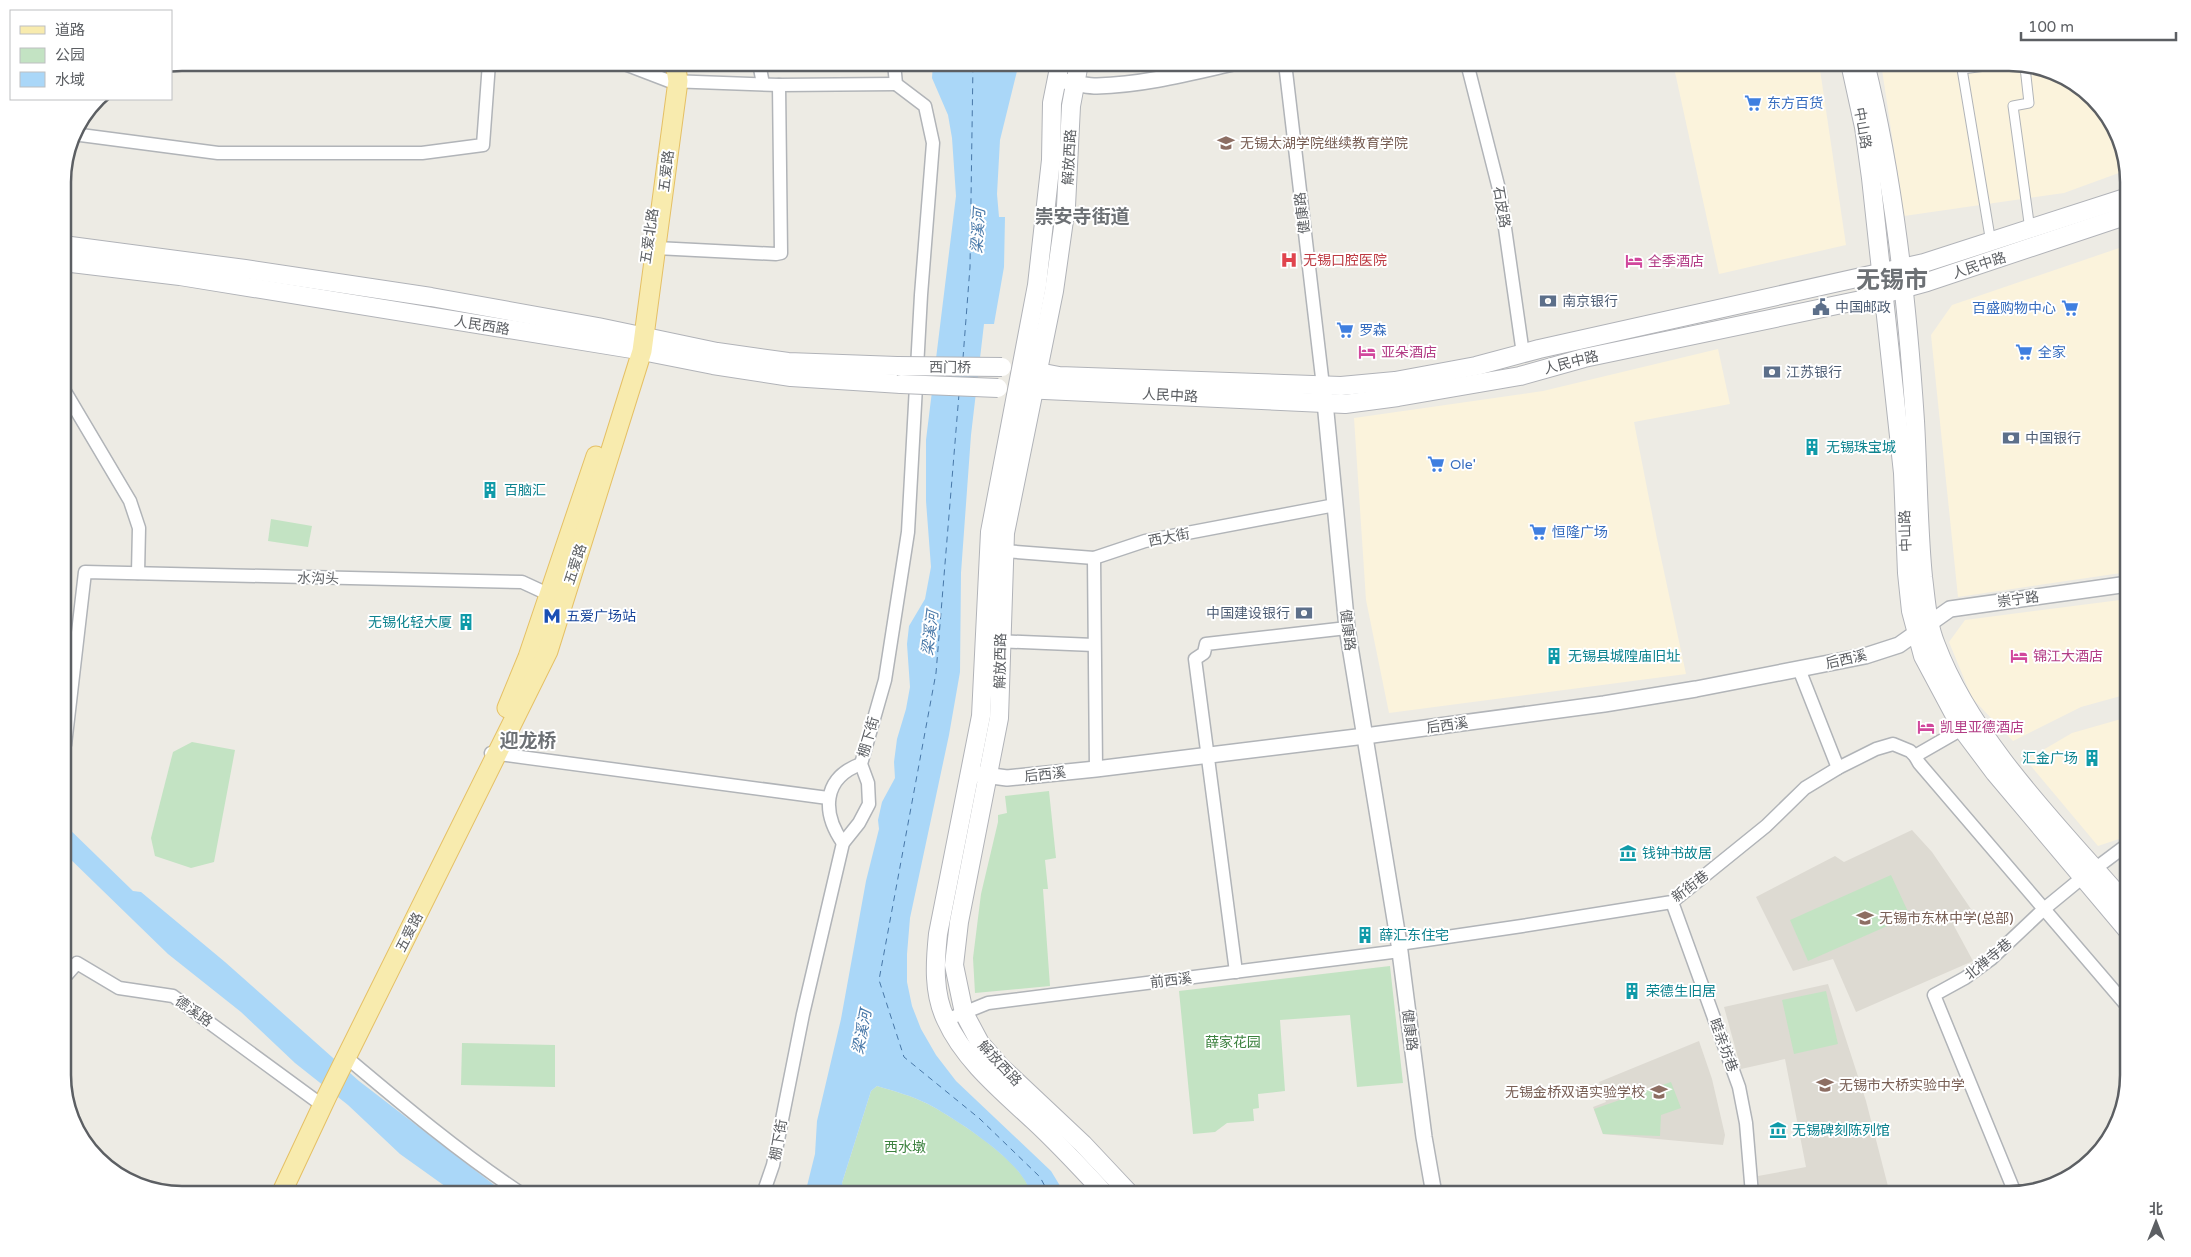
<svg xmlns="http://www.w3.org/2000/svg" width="2191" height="1257" viewBox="0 0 2191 1257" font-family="'Varela Round','Noto Sans SC',sans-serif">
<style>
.commercial{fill:#fbf3dc}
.education{fill:#dddad2}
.green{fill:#c3e3c3}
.water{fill:#aad7f8}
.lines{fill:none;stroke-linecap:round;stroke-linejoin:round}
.ferry{stroke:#4878a8;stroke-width:1;stroke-dasharray:6 5;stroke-linecap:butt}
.pedestrian-casing{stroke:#b1b4b8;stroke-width:11}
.minor-casing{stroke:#b1b4b8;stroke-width:15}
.tertiary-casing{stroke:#b1b4b8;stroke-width:18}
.secondary-casing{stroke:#b1b3b8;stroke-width:20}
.primary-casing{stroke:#e5c065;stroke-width:21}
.pedestrian{stroke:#fff;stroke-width:9}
.minor{stroke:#fff;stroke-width:12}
.tertiary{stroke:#fff;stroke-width:15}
.secondary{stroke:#fff;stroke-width:18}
.primary{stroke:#f8ebae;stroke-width:19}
.secondary-bridge-casing{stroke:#b1b3b8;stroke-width:20;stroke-linecap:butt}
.secondary-bridge{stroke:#fff;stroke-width:18}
.labels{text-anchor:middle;stroke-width:4;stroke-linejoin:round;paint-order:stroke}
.shop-label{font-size:14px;fill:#366cbe;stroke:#fff;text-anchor:start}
.street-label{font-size:14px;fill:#5c5f63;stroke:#fff}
.education-label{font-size:14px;fill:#785e54;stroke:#fff;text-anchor:start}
.health-label{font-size:14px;fill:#be3a42;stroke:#fff;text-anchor:start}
.hotel-label{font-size:14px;fill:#b23c85;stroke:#fff;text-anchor:start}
.service-label{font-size:14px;fill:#4e5e75;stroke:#fff;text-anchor:start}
.culture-label{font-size:14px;fill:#0d838f;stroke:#fff;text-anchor:start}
.transit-label{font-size:14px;fill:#164399;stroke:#fff;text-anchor:start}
.park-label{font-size:14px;fill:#3c823f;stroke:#fff}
.water-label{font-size:15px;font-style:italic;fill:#4878a8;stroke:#fff}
.district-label{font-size:19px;font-weight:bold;fill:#6d7175;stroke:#fff}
.town-label{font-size:24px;font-weight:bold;fill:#6d7175;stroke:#fff}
.rim{fill:none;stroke:#5c5f63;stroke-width:2.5}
</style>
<rect width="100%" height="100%" fill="#edebe4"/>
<g class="commercial">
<path d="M1673 63H1819L1846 245 1719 274Z"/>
<path d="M1881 63H2008L2068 78 2112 122 2127 170 2064 193 1904 216Z"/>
<path d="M2128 245V572L1958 597 1931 335 1952 305Z"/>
<path d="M1718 349 1730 404 1634 422 1657 539 1686 674 1389 713 1366 600 1354 418 1543 391Z"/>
<path d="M2128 599V694L2081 707 2013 741 1972 698 1949 642 1965 620Z"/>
<path d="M2128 717V836L2098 846 2026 760 2072 733Z"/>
</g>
<g class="education">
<path d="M1912 830 1932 852 1973 912 1953 924 1973 961 1856 1012 1833 959 1793 971 1756 897 1835 856 1844 862Z"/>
<path d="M1828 984 1866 1101 1890 1194H1760L1758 1176 1806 1167 1785 1059 1741 1069 1724 1007Z"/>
<path d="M1699 1041 1712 1079 1725 1135 1723 1145 1603 1134 1593 1107 1606 1102 1599 1082Z"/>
</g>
<g class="green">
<path d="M271 519 312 526 308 547 268 541Z"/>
<path d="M192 742 235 750 214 862 191 868 155 856 151 838 173 752Z"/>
<path d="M1049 791 1056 858 1045 860 1048 889H1043L1050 986 975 993 973 958 981 894 998 822V815L1007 813 1005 796Z"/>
<path d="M1891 875 1910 916 1808 961 1790 920Z"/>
<path d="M1390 966 1403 1083 1357 1087 1350 1015 1280 1020 1285 1091 1258 1094 1259 1108 1253 1109 1254 1121 1227 1123 1215 1132 1193 1134 1179 991Z"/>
<path d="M1826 991 1838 1044 1794 1054 1782 1000Z"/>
<path d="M462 1043 555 1045V1087L461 1085Z"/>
<path d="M1671 1082 1681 1108 1661 1115 1660 1136 1603 1134 1594 1109Z"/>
<path d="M877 1086C894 1091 912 1096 928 1104 954 1118 1028 1164 1030 1194H845L843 1192 842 1183 871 1091Z"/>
</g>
<g class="water">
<path d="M933 63H1019L1000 140 997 194 999 217H1005L1004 267 994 324H984L971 435 961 573 960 672 949 735 910 918 907 954V982L912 1006 921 1029 936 1055 956 1081 1051 1171 1065 1194H1030C1027 1164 954 1118 928 1104 912 1096 894 1091 877 1086L871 1091 842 1183 845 1194H805L815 1154 817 1121 841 1019 866 881 879 829 878 820 882 802 895 778 894 762 897 739 906 709 910 687 907 644 909 626 925 599 931 567 926 501V440L956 196 952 138 948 115 932 78Z"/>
<path d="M63 823 133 891 141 892 225 962 359 1081 506 1194H456L400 1154 348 1105 295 1063 241 1012 168 954 63 852Z"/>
</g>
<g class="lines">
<g class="ferry">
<path d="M963 358 970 267 973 63"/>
<path d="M959 394 936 673 879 980 904 1057 980 1119 1040 1177 1049 1194"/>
</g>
<g class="pedestrian-casing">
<g id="pedestrian">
<path d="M1961 63 1991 243"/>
<path d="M2025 67 2029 103 2013 106 2030 230"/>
<path d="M1962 69 2009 63"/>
</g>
</g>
<g class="minor-casing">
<g id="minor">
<path d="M622 63 669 81 779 85 896 84"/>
<path d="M759 63 763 84"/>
<path d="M1285 63 1323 386"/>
<path d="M1467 63 1500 193 1523 354"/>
<path d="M73 134 218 153H422L483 145 489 63"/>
<path d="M656 248 776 254 781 253 779 85"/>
<path d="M63 285 66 262"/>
<path d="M63 388 130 501 139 528 138 573"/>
<path d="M1004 551 1094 558 1145 541 1335 505"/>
<path d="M1094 558 1096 769"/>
<path d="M995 641 1094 645"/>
<path d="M1799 669 1838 768"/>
<path d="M65 745 85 572 522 582 548 594"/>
<path d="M491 753 828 798"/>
<path d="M1915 756 1919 763 2128 1007"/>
<path d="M843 843C822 813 822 778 861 764"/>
<path d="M2096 868 2128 844"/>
<path d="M1672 902 1739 1087 1746 1123 1752 1194"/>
<path d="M1399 944 1522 926 1672 902 1766 826 1805 788 1838 768 1876 749 1893 744 1910 751 1915 756 1962 729"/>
<path d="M1236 972 1195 659 1204 653 1206 644 1347 628"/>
<path d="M63 979 77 963 119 988 173 996 315 1100"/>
<path d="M946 1020 988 1003 1400 951"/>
<path d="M346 1057C403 1105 460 1153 522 1194"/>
<path d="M2015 1193 1934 995 1965 978 1991 959 2044 909 2083 877"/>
<path d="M763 1194 773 1165 803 1014 843 843 859 823 869 804 868 783 861 764 885 680 908 532 921 295 933 143 925 106 896 84 894 63"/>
</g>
</g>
<g class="tertiary-casing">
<g id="tertiary">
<path d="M1428 63H1482"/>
<path d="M1056 79C1069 82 1084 86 1097 86 1143 85 1189 73 1233 63"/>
<path d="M1324 392 1347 628 1399 944 1424 1137 1434 1194"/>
<path d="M977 774 1007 778 1096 769 1365 736 1604 704 1696 689 1865 656 1899 645 1950 609 2128 584"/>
</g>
</g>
<g class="secondary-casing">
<g id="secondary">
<path d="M1060 63 1052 103 1051 160 1037 285 990 532 981 716 938 934C935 963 933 993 946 1020 964 1060 1002 1091 1033 1120 1059 1144 1082 1169 1105 1194"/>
<path d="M1079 63 1071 106 1066 206 1054 291 1005 533 999 718 959 922 954 965 964 1013 980 1043 1001 1067 1083 1144 1130 1194"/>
<path d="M1850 63 1864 127 1871 178 1903 473 1907 573 1911 611 1923 656 1962 729 1995 773 2128 931"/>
<path d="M1865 63C1894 180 1907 301 1915 421 1918 473 1918 526 1923 577 1926 600 1927 623 1936 645 1972 741 2061 829 2128 906"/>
<path d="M63 245 245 269 431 297 598 327 717 352 788 362 897 366"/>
<path d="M63 262 180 276 632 349 713 365 791 377 901 384"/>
<path d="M1028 370 1059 376 1341 386 1395 381 1476 366 1539 349 1924 263 2128 197"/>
<path d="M1023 389 1345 404 1398 397 1520 376 1584 358 1861 300 1927 282 2128 215"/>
</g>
</g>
<g class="primary-casing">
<g id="primary">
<path d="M507 708 528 657 596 456"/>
<path d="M281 1194 327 1096 548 651 642 351 678 81 675 63"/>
</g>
</g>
<use href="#pedestrian" class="pedestrian"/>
<use href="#minor" class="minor"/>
<use href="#tertiary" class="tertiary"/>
<use href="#secondary" class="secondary"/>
<use href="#primary" class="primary"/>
<g class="secondary-bridge-casing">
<g id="secondary-bridge">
<path d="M897 366 1002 367"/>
<path d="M901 384 998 388"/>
</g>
</g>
<use href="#secondary-bridge" class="secondary-bridge"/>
</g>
<defs>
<g id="supermarket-bare" transform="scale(1.35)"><path d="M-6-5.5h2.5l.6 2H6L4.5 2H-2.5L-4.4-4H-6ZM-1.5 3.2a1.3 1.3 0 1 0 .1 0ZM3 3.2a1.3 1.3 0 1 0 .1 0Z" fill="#3f7fe0" stroke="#fff" stroke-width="2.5" paint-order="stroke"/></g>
<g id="university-bare" transform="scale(1.35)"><path d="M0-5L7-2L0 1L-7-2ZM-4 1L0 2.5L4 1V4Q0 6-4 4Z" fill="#8d6e63" stroke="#fff" stroke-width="2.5" paint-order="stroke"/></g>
<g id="hospital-bare" transform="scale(1.35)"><path d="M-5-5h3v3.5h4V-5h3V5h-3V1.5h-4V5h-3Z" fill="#e0444e" stroke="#fff" stroke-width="2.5" paint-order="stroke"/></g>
<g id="hotel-bare" transform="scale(1.35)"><path d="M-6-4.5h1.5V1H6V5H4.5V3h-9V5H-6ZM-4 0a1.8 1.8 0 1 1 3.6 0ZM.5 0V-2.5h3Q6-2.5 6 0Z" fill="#d1479c" stroke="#fff" stroke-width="2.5" paint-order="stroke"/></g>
<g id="bank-bare" transform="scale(1.35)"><path d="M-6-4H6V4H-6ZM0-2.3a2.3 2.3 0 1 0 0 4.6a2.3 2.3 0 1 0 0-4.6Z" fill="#5c6f8a" stroke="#fff" stroke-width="2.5" paint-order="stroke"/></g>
<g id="civic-bare" transform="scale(1.35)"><path d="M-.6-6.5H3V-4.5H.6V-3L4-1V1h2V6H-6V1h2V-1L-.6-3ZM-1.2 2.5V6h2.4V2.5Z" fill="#5c6f8a" stroke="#fff" stroke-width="2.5" paint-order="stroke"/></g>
<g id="building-bare" transform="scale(1.35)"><path d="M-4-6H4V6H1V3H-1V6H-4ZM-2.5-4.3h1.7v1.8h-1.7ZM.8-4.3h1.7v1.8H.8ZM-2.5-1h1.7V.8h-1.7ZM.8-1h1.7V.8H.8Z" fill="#0f9aa8" stroke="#fff" stroke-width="2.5" paint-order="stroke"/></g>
<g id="metro-bare" transform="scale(1.35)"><path d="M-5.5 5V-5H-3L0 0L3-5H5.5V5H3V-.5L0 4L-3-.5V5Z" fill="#1a4fb4" stroke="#fff" stroke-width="2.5" paint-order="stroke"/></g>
<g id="museum-bare" transform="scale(1.35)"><path d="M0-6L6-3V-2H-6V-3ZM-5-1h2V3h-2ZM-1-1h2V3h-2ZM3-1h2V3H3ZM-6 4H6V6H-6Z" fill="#0f9aa8" stroke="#fff" stroke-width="2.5" paint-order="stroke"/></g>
<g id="school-bare" transform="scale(1.35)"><path d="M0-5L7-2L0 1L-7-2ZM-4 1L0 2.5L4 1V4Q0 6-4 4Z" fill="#8d6e63" stroke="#fff" stroke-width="2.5" paint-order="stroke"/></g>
</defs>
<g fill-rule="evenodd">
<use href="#supermarket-bare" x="1753" y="103"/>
<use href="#university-bare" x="1226" y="143"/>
<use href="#hospital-bare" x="1289" y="260"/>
<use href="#hotel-bare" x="1634" y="261"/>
<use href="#bank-bare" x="1548" y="301"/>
<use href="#civic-bare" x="1821" y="307"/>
<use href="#supermarket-bare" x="2070" y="308"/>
<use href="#supermarket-bare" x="1345" y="330"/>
<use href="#hotel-bare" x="1367" y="352"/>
<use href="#supermarket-bare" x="2024" y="352"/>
<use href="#bank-bare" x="1772" y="372"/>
<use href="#bank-bare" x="2011" y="438"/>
<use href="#building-bare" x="1812" y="447"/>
<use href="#supermarket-bare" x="1436" y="464"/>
<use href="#building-bare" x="490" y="490"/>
<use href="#supermarket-bare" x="1538" y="532"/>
<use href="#bank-bare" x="1304" y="613"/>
<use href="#metro-bare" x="552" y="616"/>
<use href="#building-bare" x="466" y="622"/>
<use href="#building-bare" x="1554" y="656"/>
<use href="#hotel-bare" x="2019" y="656"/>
<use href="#hotel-bare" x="1926" y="727"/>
<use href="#building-bare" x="2092" y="758"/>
<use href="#museum-bare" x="1628" y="853"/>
<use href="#school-bare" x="1865" y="918"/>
<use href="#building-bare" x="1365" y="935"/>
<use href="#building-bare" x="1632" y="991"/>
<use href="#school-bare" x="1825" y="1085"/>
<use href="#school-bare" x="1659" y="1092"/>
<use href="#museum-bare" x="1778" y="1130"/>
</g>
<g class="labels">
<g class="shop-label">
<text x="1767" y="108">东方百货</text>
<text x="2056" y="313" text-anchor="end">百盛购物中心</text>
<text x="1359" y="335">罗森</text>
<text x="2038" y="357">全家</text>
<text x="1450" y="469">Ole'</text>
<text x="1552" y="537">恒隆广场</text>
</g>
<g class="street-label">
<text transform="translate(1863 128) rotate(80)" y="5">中山路</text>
<text transform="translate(1069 157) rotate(-87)" y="5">解放西路</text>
<text transform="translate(666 171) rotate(-83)" y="5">五爱路</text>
<text transform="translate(1502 207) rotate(80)" y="5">石皮路</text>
<text transform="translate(1302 213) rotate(-97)" y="5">健康路</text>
<text transform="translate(649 236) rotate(-82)" y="5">五爱北路</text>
<text transform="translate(1979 265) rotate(-18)" y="5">人民中路</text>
<text transform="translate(482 325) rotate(9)" y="5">人民西路</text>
<text transform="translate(1571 362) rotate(-14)" y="5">人民中路</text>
<text transform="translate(950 367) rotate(1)" y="5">西门桥</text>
<text transform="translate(1170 395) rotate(3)" y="5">人民中路</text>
<text transform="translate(1905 531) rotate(-92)" y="5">中山路</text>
<text transform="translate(1169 537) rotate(-11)" y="5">西大街</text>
<text transform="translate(575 564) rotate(-72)" y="5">五爱路</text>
<text transform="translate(318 578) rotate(1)" y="5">水沟头</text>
<text transform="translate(2018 599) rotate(-8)" y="5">崇宁路</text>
<text transform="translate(1348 630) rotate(83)" y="5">健康路</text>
<text transform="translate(1846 659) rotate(-13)" y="5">后西溪</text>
<text transform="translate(1000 661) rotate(-89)" y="5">解放西路</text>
<text transform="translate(1447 725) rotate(-8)" y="5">后西溪</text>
<text transform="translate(868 737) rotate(-74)" y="5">棚下街</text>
<text transform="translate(1045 774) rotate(-6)" y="5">后西溪</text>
<text transform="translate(1690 886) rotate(-37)" y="5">新街巷</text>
<text transform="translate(409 932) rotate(-63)" y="5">五爱路</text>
<text transform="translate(1988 959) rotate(-39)" y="5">北禅寺巷</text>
<text transform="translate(1171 980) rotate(-7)" y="5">前西溪</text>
<text transform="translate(194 1011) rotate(35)" y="5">德溪路</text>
<text transform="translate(1410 1030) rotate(83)" y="5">健康路</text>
<text transform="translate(1724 1045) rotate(70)" y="5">睦亲坊巷</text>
<text transform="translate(1000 1063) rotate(47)" y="5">解放西路</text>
<text transform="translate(778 1140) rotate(-80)" y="5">棚下街</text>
</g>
<g class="education-label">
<text x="1240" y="148">无锡太湖学院继续教育学院</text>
<text x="1879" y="923">无锡市东林中学(总部)</text>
<text x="1839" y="1090">无锡市大桥实验中学</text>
<text x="1645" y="1097" text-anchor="end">无锡金桥双语实验学校</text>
</g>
<g class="health-label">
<text x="1303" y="265">无锡口腔医院</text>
</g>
<g class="hotel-label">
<text x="1648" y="266">全季酒店</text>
<text x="1381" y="357">亚朵酒店</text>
<text x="2033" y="661">锦江大酒店</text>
<text x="1940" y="732">凯里亚德酒店</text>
</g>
<g class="service-label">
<text x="1562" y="306">南京银行</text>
<text x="1835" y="312">中国邮政</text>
<text x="1786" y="377">江苏银行</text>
<text x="2025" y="443">中国银行</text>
<text x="1290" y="618" text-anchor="end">中国建设银行</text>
</g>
<g class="culture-label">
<text x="1826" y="452">无锡珠宝城</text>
<text x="504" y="495">百脑汇</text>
<text x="452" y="627" text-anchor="end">无锡化轻大厦</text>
<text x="1568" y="661">无锡县城隍庙旧址</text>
<text x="2078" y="763" text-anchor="end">汇金广场</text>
<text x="1642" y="858">钱钟书故居</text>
<text x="1379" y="940">薛汇东住宅</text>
<text x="1646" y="996">荣德生旧居</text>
<text x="1792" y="1135">无锡碑刻陈列馆</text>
</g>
<g class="transit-label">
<text x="566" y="621">五爱广场站</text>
</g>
<g class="park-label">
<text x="1233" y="1047">薛家花园</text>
<text x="905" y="1152">西水墩</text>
</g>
<g class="water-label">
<text transform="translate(978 231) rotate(-86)" y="5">梁溪河</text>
<text transform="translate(930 633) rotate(-83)" y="5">梁溪河</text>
<text transform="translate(862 1032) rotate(-79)" y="5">梁溪河</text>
</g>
<g class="district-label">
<text x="1082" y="223">崇安寺街道</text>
<text x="528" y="747">迎龙桥</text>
</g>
<g class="town-label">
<text x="1892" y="288">无锡市</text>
</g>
</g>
<path d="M0 0H2191V1257H0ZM182 71H2009A111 111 0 0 1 2120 182V1075A111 111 0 0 1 2009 1186H182A111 111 0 0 1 71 1075V182A111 111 0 0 1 182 71Z" fill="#fff" fill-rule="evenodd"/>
<path class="rim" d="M182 71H2009A111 111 0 0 1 2120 182V1075A111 111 0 0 1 2009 1186H182A111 111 0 0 1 71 1075V182A111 111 0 0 1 182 71Z"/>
<rect x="10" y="10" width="162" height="90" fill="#ffffff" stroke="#bebfc1"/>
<rect x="20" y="26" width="25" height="8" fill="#f8ebae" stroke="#bebfc1"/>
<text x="55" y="35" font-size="15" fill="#5c5f63">道路</text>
<rect x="20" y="48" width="25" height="15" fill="#c3e3c3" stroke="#bebfc1"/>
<text x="55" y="60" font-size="15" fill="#5c5f63">公园</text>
<rect x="20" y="72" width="25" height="15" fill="#aad7f8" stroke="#bebfc1"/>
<text x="55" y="85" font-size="15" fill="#5c5f63">水域</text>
<g transform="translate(2156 1222)" stroke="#ffffff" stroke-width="4" paint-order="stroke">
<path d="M0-4L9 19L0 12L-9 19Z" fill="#5c5f63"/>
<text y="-8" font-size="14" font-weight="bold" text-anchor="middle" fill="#5c5f63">北</text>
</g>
<path d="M2021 32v8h155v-8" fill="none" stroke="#5c5f63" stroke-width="2.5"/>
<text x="2028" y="32" font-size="15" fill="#5c5f63" stroke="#ffffff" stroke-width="4" paint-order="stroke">100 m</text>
</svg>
